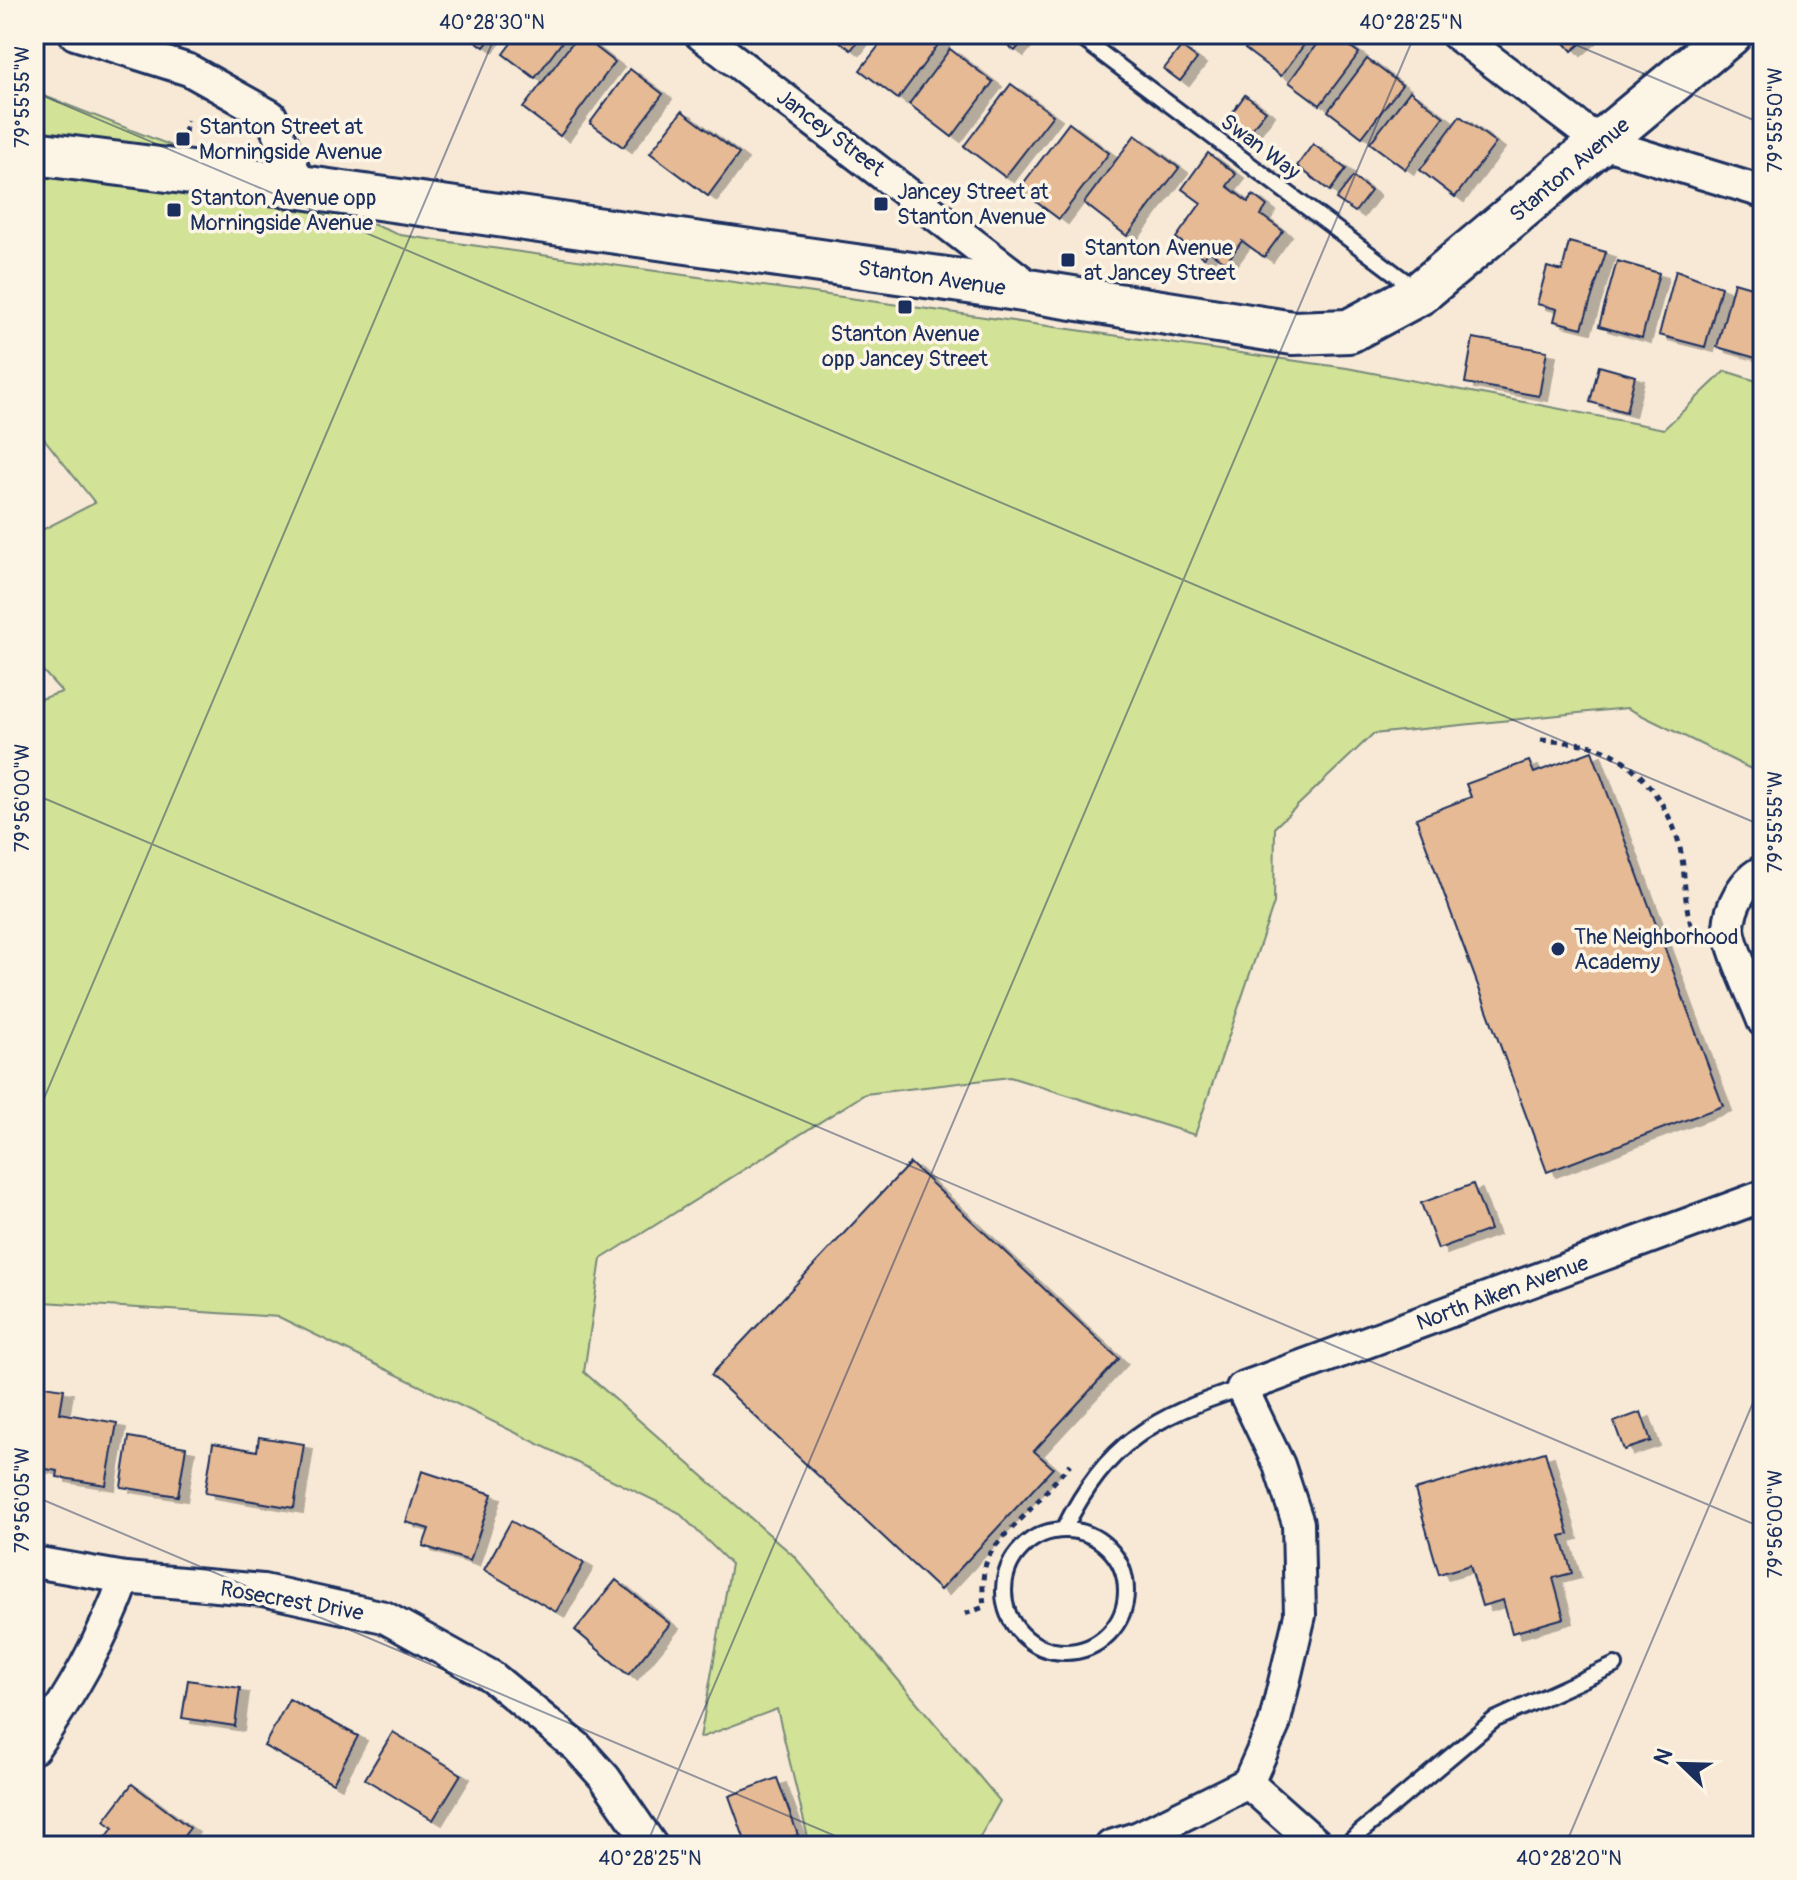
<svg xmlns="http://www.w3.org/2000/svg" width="1797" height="1880" viewBox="0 0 1797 1880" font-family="Pangolin,sans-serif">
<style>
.green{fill:#d2e296;stroke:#76887a;stroke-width:2}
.building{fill:#e5ba95;stroke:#1b2f5e;stroke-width:2;filter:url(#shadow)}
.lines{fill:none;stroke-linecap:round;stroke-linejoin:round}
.lane-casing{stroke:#1b2f5e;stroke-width:20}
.street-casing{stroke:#1b2f5e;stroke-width:36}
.secondary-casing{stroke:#1b2f5e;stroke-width:48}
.path{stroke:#1b2f5e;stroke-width:5;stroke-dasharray:6 6;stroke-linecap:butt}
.lane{stroke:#fcf5e5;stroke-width:14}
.street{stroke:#fcf5e5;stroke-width:30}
.secondary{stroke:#fcf5e5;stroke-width:42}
.ticks{fill:none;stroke:#1b2f5e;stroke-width:2;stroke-opacity:0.45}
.poi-dot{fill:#1b2f5e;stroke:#fcf5e5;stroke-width:3}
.labels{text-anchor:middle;stroke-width:7;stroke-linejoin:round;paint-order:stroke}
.poi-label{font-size:22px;fill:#1b2f5e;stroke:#fcf5e5;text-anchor:start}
.street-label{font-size:22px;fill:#1b2f5e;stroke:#fcf5e5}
.neatline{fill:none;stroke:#1b2f5e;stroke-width:3}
.ticks-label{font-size:20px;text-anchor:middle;fill:#1b2f5e}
</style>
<defs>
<filter id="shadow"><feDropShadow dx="9" dy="5" stdDeviation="0" flood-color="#0004"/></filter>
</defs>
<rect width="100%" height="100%" fill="#f7e9d5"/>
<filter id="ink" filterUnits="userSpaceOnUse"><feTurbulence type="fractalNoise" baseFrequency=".0125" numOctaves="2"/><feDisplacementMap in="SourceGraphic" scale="16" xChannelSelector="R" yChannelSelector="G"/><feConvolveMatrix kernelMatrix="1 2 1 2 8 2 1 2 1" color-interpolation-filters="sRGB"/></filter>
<g filter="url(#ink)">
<path class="green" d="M34 92 400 235 1347 368 1664 429 1725 371 1763 383V772L1753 770 1627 708 1373 734 1275 827 1274 903 1195 1135 1010 1077 865 1094 601 1259 584 1372 794 1556 1000 1801 975 1846H810L777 1709 700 1738 731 1564 678 1512 279 1317 43 1302 34 1297V701L62 692 34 661V534L95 503 34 426Z"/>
<g class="building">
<path d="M466 34H494L484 47Z"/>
<path d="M518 34H568L535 78 503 54Z"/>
<path d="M579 34 615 62 560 136 523 108Z"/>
<path d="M830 34H863L851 50Z"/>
<path d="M888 34H946L898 99 860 70Z"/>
<path d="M992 34H1029L1015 51Z"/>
<path d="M1225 34H1244L1237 43Z"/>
<path d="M1257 34H1312L1281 76 1245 49Z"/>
<path d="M1324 34H1333L1359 53 1320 105 1289 82Z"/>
<path d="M1557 34H1592L1572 51Z"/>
<path d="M1181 47 1197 59 1180 81 1164 69Z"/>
<path d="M950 49 993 82 952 137 909 104Z"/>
<path d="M1367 59 1402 85 1362 137 1328 111Z"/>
<path d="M630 69 663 94 623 147 590 123Z"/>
<path d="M1011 84 1053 115 1005 177 964 146Z"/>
<path d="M1410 91 1444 117 1405 169 1370 143Z"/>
<path d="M1245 95 1266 111 1249 132 1229 117Z"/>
<path d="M682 111 739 154 708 196 650 153Z"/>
<path d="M1460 116 1496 143 1455 197 1420 170Z"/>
<path d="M1069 123 1109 153 1059 219 1019 189Z"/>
<path d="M1135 135 1179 168 1127 236 1084 203Z"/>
<path d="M1313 144 1346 169 1330 191 1297 166Z"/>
<path d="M1208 153 1236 174 1227 186 1248 202 1253 195 1267 206 1261 215 1283 231 1264 257 1242 241 1226 263 1209 251 1204 258 1176 238 1201 203 1182 189Z"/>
<path d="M1353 177 1371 191 1355 212 1336 199Z"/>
<path d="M1569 242 1606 252 1582 328 1554 321 1557 309 1537 304 1547 267 1562 271Z"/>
<path d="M1617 261 1659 273 1642 338 1599 326Z"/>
<path d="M1676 270 1721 287 1705 347 1659 335Z"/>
<path d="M1734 282 1758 289 1757 294 1763 295V360L1717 347Z"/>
<path d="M1473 338 1547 351 1539 396 1465 383Z"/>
<path d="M1599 366 1635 376 1626 412 1590 402Z"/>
<path d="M1592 751 1723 1106 1547 1172 1416 818 1471 797 1466 784 1529 761 1534 773Z"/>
<path d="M910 1163 1119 1359 1034 1451 1053 1468 940 1590 711 1375Z"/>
<path d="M1473 1184 1490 1230 1438 1249 1421 1203Z"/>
<path d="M38 1385 64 1389 60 1413 117 1423 106 1485 57 1477 58 1471 34 1467V1410Z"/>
<path d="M1641 1412 1651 1441 1624 1450 1614 1422Z"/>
<path d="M129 1437 186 1447 178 1496 121 1487Z"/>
<path d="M259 1437 304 1444 294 1508 205 1493 213 1443 257 1451Z"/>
<path d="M1545 1452 1569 1534 1561 1536 1572 1573 1553 1578 1564 1618 1512 1633 1503 1600 1482 1606 1470 1565 1439 1574 1415 1490Z"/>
<path d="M422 1471 492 1494 470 1561 423 1546 429 1529 406 1522Z"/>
<path d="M511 1521 584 1563 556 1612 484 1570Z"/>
<path d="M616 1580 670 1624 628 1675 575 1630Z"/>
<path d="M188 1680 240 1688 235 1726 182 1718Z"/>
<path d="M289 1699 358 1736 333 1783 264 1746Z"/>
<path d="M393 1732 461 1774 433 1820 365 1779Z"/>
<path d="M777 1778 798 1835 769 1846H747L729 1796Z"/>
<path d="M132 1784 190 1828 176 1846H100L113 1828 104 1821Z"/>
</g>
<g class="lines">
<g class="lane-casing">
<g id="lane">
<path d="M1076 34 1417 290"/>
<path d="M1064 1529C1107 1443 1152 1417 1242 1388"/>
<circle cx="1065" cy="1591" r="61"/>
<path d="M1344 1846 1494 1720 1615 1665"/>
</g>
</g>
<g class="street-casing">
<g id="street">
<path d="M75 34 189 70 271 116 301 187"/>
<path d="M700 34 1032 289"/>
<path d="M1456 34 1599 142 1763 192"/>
<path d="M1763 871C1744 879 1730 907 1729 927 1729 945 1756 1002 1763 1021"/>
<path d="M34 1562 125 1578 263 1590 384 1617 491 1676 577 1747 605 1778 652 1846"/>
<path d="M34 1748C72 1693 102 1641 125 1578"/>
<path d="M1248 1783 1319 1846"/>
<path d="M1111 1846 1139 1837 1248 1783 1274 1725 1300 1615 1298 1523 1279 1465 1242 1388 1763 1196"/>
</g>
</g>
<g class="secondary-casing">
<path id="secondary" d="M34 153 301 187 1010 288 1293 333 1349 331 1420 293 1730 34"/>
</g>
<g class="path">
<path d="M185 133 187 120"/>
<path d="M1541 740C1559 742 1579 742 1596 747 1636 758 1672 809 1680 848 1687 878 1682 903 1694 933"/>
<path d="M965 1614 984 1607C979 1555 991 1550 1024 1516 1040 1499 1055 1481 1070 1464"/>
</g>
<use href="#lane" class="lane"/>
<use href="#street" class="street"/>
<use href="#secondary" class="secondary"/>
</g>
</g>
<path class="ticks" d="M1550 34 1763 124M34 92 1763 826M34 794 1763 1528M34 1122 496 34M34 1496 859 1846M646 1846 1415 34M1565 1846 1763 1379"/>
<g class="poi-dot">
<rect x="175" y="131" width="16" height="16" rx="4"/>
<rect x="873" y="196" width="16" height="16" rx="4"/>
<rect x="166" y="202" width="16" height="16" rx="4"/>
<rect x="1060" y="252" width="16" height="16" rx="4"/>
<rect x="897" y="299" width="16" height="16" rx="4"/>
<circle cx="1558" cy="949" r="8"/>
</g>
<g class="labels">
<g class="poi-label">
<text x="199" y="134">Stanton Street at<tspan x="199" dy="25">Morningside Avenue</tspan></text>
<text x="897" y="199">Jancey Street at<tspan x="897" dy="25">Stanton Avenue</tspan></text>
<text x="190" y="205">Stanton Avenue opp<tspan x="190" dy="25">Morningside Avenue</tspan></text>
<text x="1084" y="255">Stanton Avenue<tspan x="1084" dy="25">at Jancey Street</tspan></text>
<text x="905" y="341" text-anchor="middle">Stanton Avenue<tspan x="905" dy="25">opp Jancey Street</tspan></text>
<text x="1574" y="944">The Neighborhood<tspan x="1574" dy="25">Academy</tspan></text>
</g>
<g class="street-label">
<text transform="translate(831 132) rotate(37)" y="8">Jancey Street</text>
<text transform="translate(1261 146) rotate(37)" y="8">Swan Way</text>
<text transform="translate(1569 169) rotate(-40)" y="8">Stanton Avenue</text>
<text transform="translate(932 277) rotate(8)" y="8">Stanton Avenue</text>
<text transform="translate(1502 1292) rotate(-20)" y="8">North Aiken Avenue</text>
<text transform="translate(292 1600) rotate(10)" y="8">Rosecrest Drive</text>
</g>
</g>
<rect width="1797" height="1880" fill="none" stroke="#fcf5e5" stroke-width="88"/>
<g transform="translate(1681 1764) rotate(293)" stroke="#fcf5e5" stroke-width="6" paint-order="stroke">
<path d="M0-6L14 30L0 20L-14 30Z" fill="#1b2f5e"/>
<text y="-12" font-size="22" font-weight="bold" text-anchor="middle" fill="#1b2f5e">N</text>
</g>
<rect x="44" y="44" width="1709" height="1792" class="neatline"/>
<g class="ticks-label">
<text x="492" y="29">40°28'30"N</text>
<text x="1411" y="29">40°28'25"N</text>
<text transform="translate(22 97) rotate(-90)" y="7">79°55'55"W</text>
<text transform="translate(1775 120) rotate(-90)" y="7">79°55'50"W</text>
<text transform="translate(22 798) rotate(-90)" y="7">79°56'00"W</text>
<text transform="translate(1775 822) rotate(-90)" y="7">79°55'55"W</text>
<text transform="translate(22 1500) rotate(-90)" y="7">79°56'05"W</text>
<text transform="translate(1775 1524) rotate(-90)" y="7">79°56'00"W</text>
<text x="650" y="1865">40°28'25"N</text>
<text x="1569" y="1865">40°28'20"N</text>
</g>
</svg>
